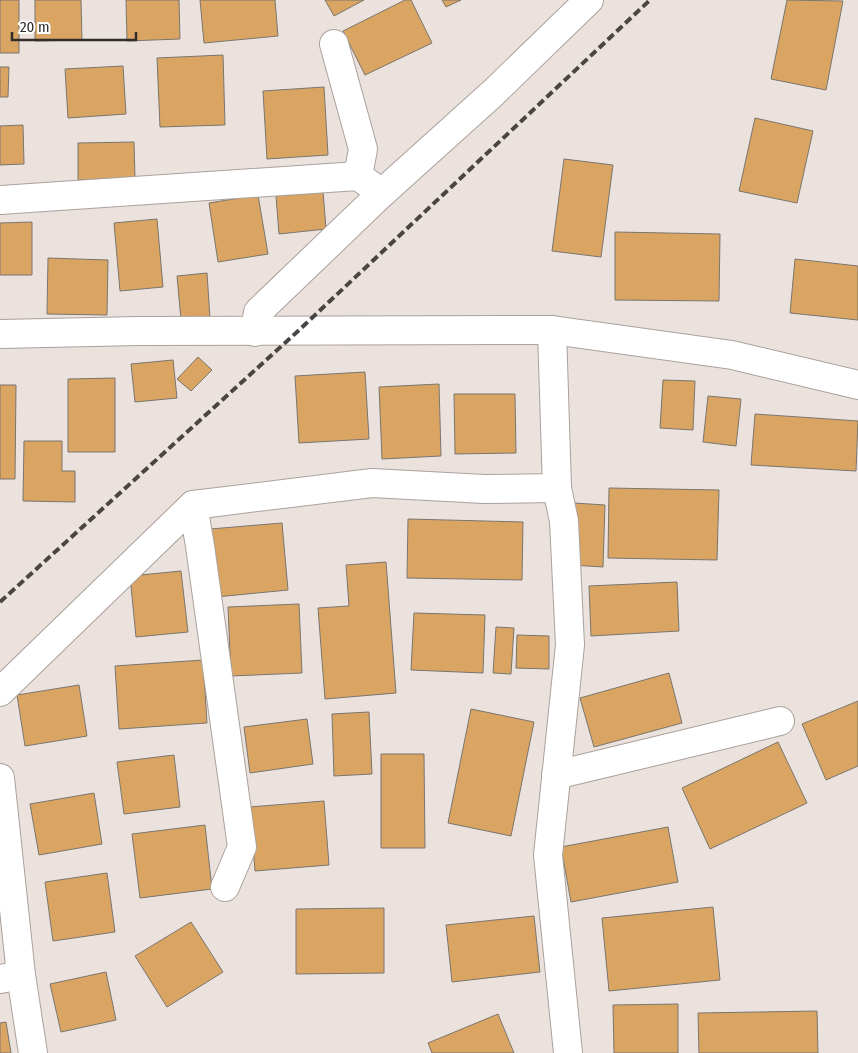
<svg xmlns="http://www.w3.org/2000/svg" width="858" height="1053" viewBox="0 0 858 1053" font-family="'Fira Sans Condensed',sans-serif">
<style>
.building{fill:#daa563;stroke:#7a756e}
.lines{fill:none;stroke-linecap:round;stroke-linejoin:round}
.minor-casing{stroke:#aaa19c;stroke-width:30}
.minor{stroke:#fff;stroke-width:28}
.rail{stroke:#494542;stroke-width:4;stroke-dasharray:8 4;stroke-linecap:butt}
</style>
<rect width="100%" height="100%" fill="#ece2dd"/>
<g class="building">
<rect x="0" y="0" width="19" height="53"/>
<path d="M35 0H81L82 40 35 41Z"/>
<path d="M126 0H179L180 39 127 41Z"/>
<path d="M200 0H275L278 36 204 43Z"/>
<path d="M325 0H364L334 16Z"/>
<path d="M405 0H411L432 43 365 75 343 31Z"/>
<path d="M442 0H461L446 7Z"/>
<path d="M787 0 843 1 826 90 771 79Z"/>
<path d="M223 55 225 125 160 127 157 58Z"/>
<path d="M123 66 126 114 68 118 65 69Z"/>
<path d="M0 67H9L8 97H0Z"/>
<path d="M324 87 328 155 267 159 263 91Z"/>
<path d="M755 118 813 131 797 203 739 191Z"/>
<path d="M23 125 24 164 0 165V126Z"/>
<path d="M134 142 135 178 78 180V143Z"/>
<path d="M564 159 613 165 601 257 552 251Z"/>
<path d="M323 191 326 229 279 234 276 196Z"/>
<path d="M258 195 268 254 218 262 209 203Z"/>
<path d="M157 219 163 287 120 291 114 223Z"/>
<path d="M32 222V275H0V223Z"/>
<path d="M615 232 720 234 719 301 615 300Z"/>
<path d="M48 258 108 260 107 315 47 314Z"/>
<path d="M795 259 858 266V320L790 313Z"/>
<path d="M207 273 210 318 181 320 177 276Z"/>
<path d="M198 357 212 370 191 391 177 379Z"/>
<path d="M173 360 177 398 135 402 131 364Z"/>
<path d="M365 372 369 439 299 443 295 376Z"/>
<path d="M115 378V452H68V379Z"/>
<path d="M663 380 695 381 693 430 660 428Z"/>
<path d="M439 384 441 456 382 459 379 387Z"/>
<path d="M0 385H16L15 479H0Z"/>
<path d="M454 394H515L516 453 455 454Z"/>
<path d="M708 396 741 399 736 446 703 442Z"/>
<path d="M755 414 858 421 856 471 751 465Z"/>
<path d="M24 441H62V471H75V502L23 501Z"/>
<path d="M609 488 719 490 717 560 608 558Z"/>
<path d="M574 503 605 505 603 567 571 565Z"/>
<path d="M408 519 523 522 522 580 407 578Z"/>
<path d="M282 523 288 590 216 597 210 529Z"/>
<path d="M386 562 396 693 325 699 318 608 349 606 346 565Z"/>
<path d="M181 571 188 632 136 637 130 576Z"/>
<path d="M677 582 679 631 591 636 589 586Z"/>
<path d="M299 604 302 673 231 676 228 607Z"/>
<path d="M414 613 485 615 483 673 411 670Z"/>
<path d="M496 627 514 628 511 674 493 673Z"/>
<path d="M517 635 549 636V669L516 668Z"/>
<path d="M203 660 207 723 119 729 115 666Z"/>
<path d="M669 673 682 723 594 747 580 698Z"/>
<path d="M79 685 87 736 25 746 17 695Z"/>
<path d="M858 701V766L826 780 802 724Z"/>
<path d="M471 709 534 722 511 836 448 823Z"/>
<path d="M369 712 372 774 334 776 332 714Z"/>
<path d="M307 719 313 764 250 773 244 727Z"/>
<path d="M778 742 807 803 710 849 682 788Z"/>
<path d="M381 754H424L425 848H381Z"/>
<path d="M174 755 180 807 124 814 117 762Z"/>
<path d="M94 793 102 844 39 855 30 804Z"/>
<path d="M324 801 329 865 255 871 250 807Z"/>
<path d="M205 825 212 889 140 898 132 834Z"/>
<path d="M668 827 678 882 571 902 561 847Z"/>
<path d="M107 873 115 932 53 941 45 882Z"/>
<path d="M713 907 720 980 609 991 602 918Z"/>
<path d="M384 908V973L296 974V909Z"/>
<path d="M534 916 540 972 452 982 446 925Z"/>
<path d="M191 922 223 972 167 1007 135 956Z"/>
<path d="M106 972 116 1020 61 1032 50 984Z"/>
<path d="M678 1004V1053H614L613 1005Z"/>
<path d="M817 1011 818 1053H699L698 1013Z"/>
<path d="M498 1014 514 1053H432L428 1043Z"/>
<path d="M6 1022 11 1053H0V1023Z"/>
</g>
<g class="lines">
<g class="minor-casing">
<g id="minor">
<path d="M334 44 363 149 358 176"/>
<path d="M0 200 358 176 382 193"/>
<path d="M552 330 557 488 564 521 570 645 548 855 568 1053"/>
<path d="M255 332 258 312 382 193 493 93 589 0"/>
<path d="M0 334 139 331 552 330 732 355 858 385"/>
<path d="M193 505 200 546 242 847 225 887"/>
<path d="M0 692 193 505 372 483 484 489 557 488"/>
<path d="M556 775 780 721"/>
<path d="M0 778 21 975 0 979"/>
<path d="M21 975 33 1053"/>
</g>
</g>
<use href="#minor" class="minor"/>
<path class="rail" d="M0 602 297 332 650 0"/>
</g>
<path d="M12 32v8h124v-8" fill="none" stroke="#302d2b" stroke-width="2.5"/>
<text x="20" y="32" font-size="15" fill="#302d2b" stroke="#ffffff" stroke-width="4" paint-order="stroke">20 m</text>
</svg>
